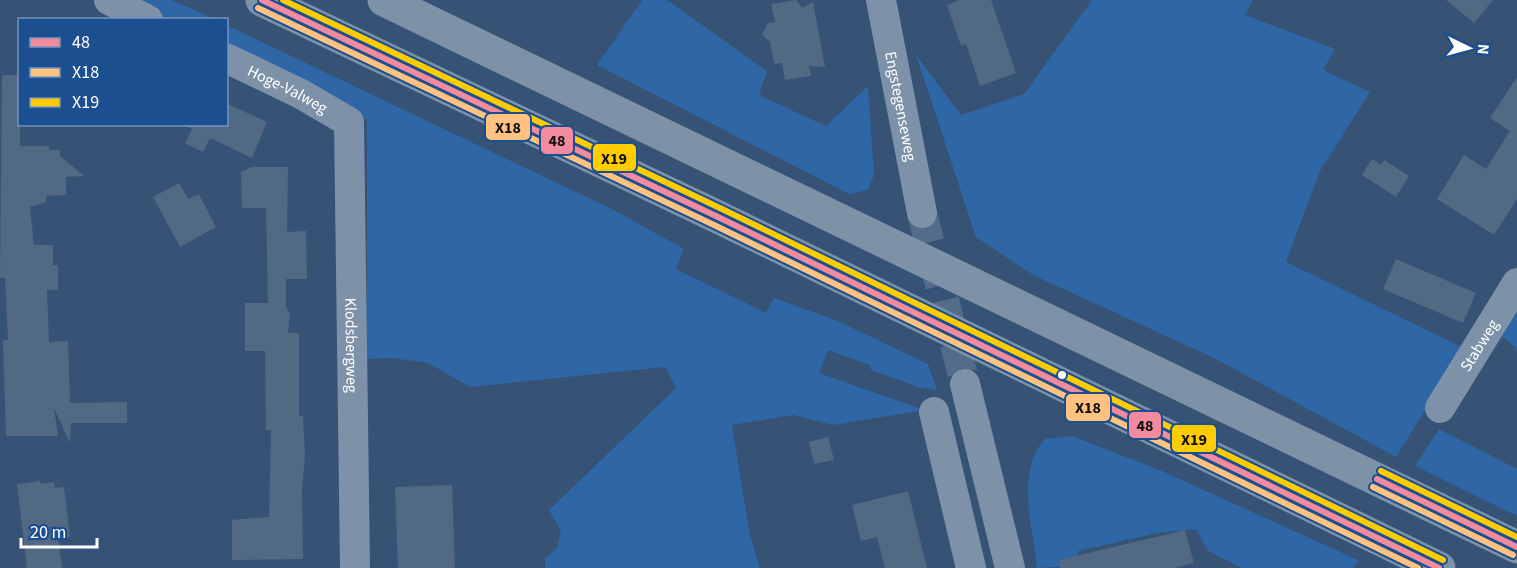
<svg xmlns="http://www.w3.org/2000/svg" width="1517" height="568" viewBox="0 0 1517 568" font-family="'Source Sans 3',sans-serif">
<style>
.green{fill:#2f66a5}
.building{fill:#526984}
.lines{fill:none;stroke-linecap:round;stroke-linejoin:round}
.minor-tunnel{stroke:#546c89;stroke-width:30;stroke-dasharray:30 15;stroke-linecap:butt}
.minor{stroke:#7d92a8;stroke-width:30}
.highway{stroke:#7e92a7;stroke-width:33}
.bus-1-casing{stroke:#1b4f8f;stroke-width:10}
.bus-2-casing{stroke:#1b4f8f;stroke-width:10}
.bus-3-casing{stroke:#1b4f8f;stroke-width:10}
.bus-1{stroke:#f38b9e;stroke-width:6}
.bus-2{stroke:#ffc280;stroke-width:6}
.bus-3{stroke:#fc0;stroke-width:6}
.bus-dot{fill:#fff;stroke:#1b4f8f;stroke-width:2}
.labels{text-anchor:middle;stroke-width:5;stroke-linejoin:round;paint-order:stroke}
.street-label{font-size:16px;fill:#fff;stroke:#1b4f8f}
.line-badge{stroke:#1b4f8f;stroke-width:2}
.pale-badge-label{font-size:16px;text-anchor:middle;font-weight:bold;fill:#111}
</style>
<rect width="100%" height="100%" fill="#365274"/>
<g class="green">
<path d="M119 0H172L214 19H159Z"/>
<path d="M642 0H667L767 71 759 95 826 126 868 86 874 175 868 190 849 194 597 65Z"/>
<path d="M1092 0H1253L1245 15 1335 49 1323 70 1370 92 1320 171 1286 262 1464 348 1396 457 1214 358 1035 276 976 237 916 55 961 115 1024 94Z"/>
<path d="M226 25 612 209 684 249 676 269 766 313 774 298 838 321 928 364 937 390 918 387 871 370 870 365 828 350 819 373 924 410 833 425 793 415 732 425 750 535 760 568H545V559L557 548 561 531 549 510 676 388 665 367 470 387 428 363 392 358 367 359V120L227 52Z"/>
<path d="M1517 301V349L1497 332Z"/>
<path d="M1439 429 1517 469V516L1415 466Z"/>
<path d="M1072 436 1162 471 1358 560 1353 568H1242L1208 551 1196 529 1157 533 1078 551 1080 566 1037 568C1033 529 1015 471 1045 439Z"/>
</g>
<g class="building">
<path d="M796 0 802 8 813 2 825 67 809 66 811 76 785 80 782 63 774 64 770 42 762 35 768 23 775 22 771 4Z"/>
<path d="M960 0H991L1016 73 980 86 966 44 961 46 947 5Z"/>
<path d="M1446 0H1493L1474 23Z"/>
<path d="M2 75H20V146H49V150H60V156L84 176 66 177V195L46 196V202L30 207 34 245H53V265H58V290H47L49 342 68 341 70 403 127 402V423H71L70 443 54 408 58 436H6L3 340H8L5 278H0Z"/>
<path d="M1517 77V199L1494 235 1437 199 1464 155 1486 169 1510 131 1490 118Z"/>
<path d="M226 103 267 122 252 158 210 138 203 152 185 143 192 129 182 124H226Z"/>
<path d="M1372 159 1381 165 1384 160 1409 176 1396 197 1362 175Z"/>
<path d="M251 167H288L287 232 306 231 307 279H286V307L290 314 288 333H299V416H303L305 455 302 489 303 559 232 560V520L269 517 271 430H266L265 351H245V303H268L266 208H242L241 172Z"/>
<path d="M179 183 188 199 199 194 216 227 180 247 153 197Z"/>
<path d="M1396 259 1476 293 1463 323 1383 289Z"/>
<path d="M828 437 834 460 814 464 809 442Z"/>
<path d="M40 481 41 484 54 482 55 488 64 487 70 537 58 538 62 568H27L17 484Z"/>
<path d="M452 485 455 568H398L395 487Z"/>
<path d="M908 491 927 568H885L877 537 861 541 852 505Z"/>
<path d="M1185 530 1194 563 1174 568H1060L1059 560Z"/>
</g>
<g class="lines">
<path class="minor-tunnel" d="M922 213 965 384"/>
<g class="minor">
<path d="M109 0 148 20"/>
<path id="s1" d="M881 0 922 213"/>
<path id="s2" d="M226 58 301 94 349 122 355 568"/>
<path d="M965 384 1010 568"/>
<path id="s3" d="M1440 408 1517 283"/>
<path d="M934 412 971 568"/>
</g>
<g class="highway">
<path d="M262 0 718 217 1439 568"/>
<path d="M384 0 1517 547"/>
</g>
<g class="bus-1-casing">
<g id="bus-1">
<path d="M262 0 718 217 1439 568"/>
<path d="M1377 479 1517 547"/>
</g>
</g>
<g class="bus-2-casing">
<g id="bus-2">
<path d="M258 8 714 225 1418 568"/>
<path d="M1373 487 1513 555"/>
</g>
</g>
<g class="bus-3-casing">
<g id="bus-3">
<path d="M283 0 722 209 1443 560"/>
<path d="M1381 471 1517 537"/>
</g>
</g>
<use href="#bus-1" class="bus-1"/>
<use href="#bus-2" class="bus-2"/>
<use href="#bus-3" class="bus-3"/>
</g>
<circle class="bus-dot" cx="1062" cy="375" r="5"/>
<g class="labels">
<g class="street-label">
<text dy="6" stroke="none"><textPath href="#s2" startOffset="69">Hoge-Valweg</textPath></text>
<text dy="6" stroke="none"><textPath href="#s1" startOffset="108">Engstegenseweg</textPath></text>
<text dy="6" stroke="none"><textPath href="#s2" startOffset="362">Klodsbergweg</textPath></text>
<text dy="6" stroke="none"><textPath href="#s3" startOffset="74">Stabweg</textPath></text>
</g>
</g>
<g class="line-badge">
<rect x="485" y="113" width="46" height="28" rx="6" fill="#ffc280"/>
<rect x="540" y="126" width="34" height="29" rx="6" fill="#f38b9e"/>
<rect x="592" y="143" width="45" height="29" rx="6" fill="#fc0"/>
<rect x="1065" y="393" width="46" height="29" rx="6" fill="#ffc280"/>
<rect x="1128" y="411" width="34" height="28" rx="6" fill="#f38b9e"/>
<rect x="1171" y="424" width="46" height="29" rx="6" fill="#fc0"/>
</g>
<g class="pale-badge-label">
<text x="508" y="133">X18</text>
<text x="557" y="146">48</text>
<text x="614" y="164">X19</text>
<text x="1088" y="413">X18</text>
<text x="1145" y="431">48</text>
<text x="1194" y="445">X19</text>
</g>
<rect x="18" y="18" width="210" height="108" fill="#1b4f8f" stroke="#7695bc" stroke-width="1.5"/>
<rect x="30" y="38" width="30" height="9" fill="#f38b9e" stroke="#7695bc" stroke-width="1.5"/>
<text x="72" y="48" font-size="18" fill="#ffffff">48</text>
<rect x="30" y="68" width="30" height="9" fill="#ffc280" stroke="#7695bc" stroke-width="1.5"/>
<text x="72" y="78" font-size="18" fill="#ffffff">X18</text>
<rect x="30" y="98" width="30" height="9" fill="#ffcc00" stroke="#7695bc" stroke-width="1.5"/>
<text x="72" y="108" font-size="18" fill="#ffffff">X19</text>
<g transform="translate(1469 48) rotate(95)" stroke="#1b4f8f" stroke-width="4.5" paint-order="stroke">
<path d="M0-4.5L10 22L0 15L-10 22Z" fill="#ffffff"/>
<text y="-9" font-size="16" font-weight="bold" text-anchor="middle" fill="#ffffff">N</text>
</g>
<path d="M21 538v9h76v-9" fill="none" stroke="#ffffff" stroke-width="3"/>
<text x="30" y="538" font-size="18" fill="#ffffff" stroke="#1b4f8f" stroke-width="4.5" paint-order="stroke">20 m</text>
</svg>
